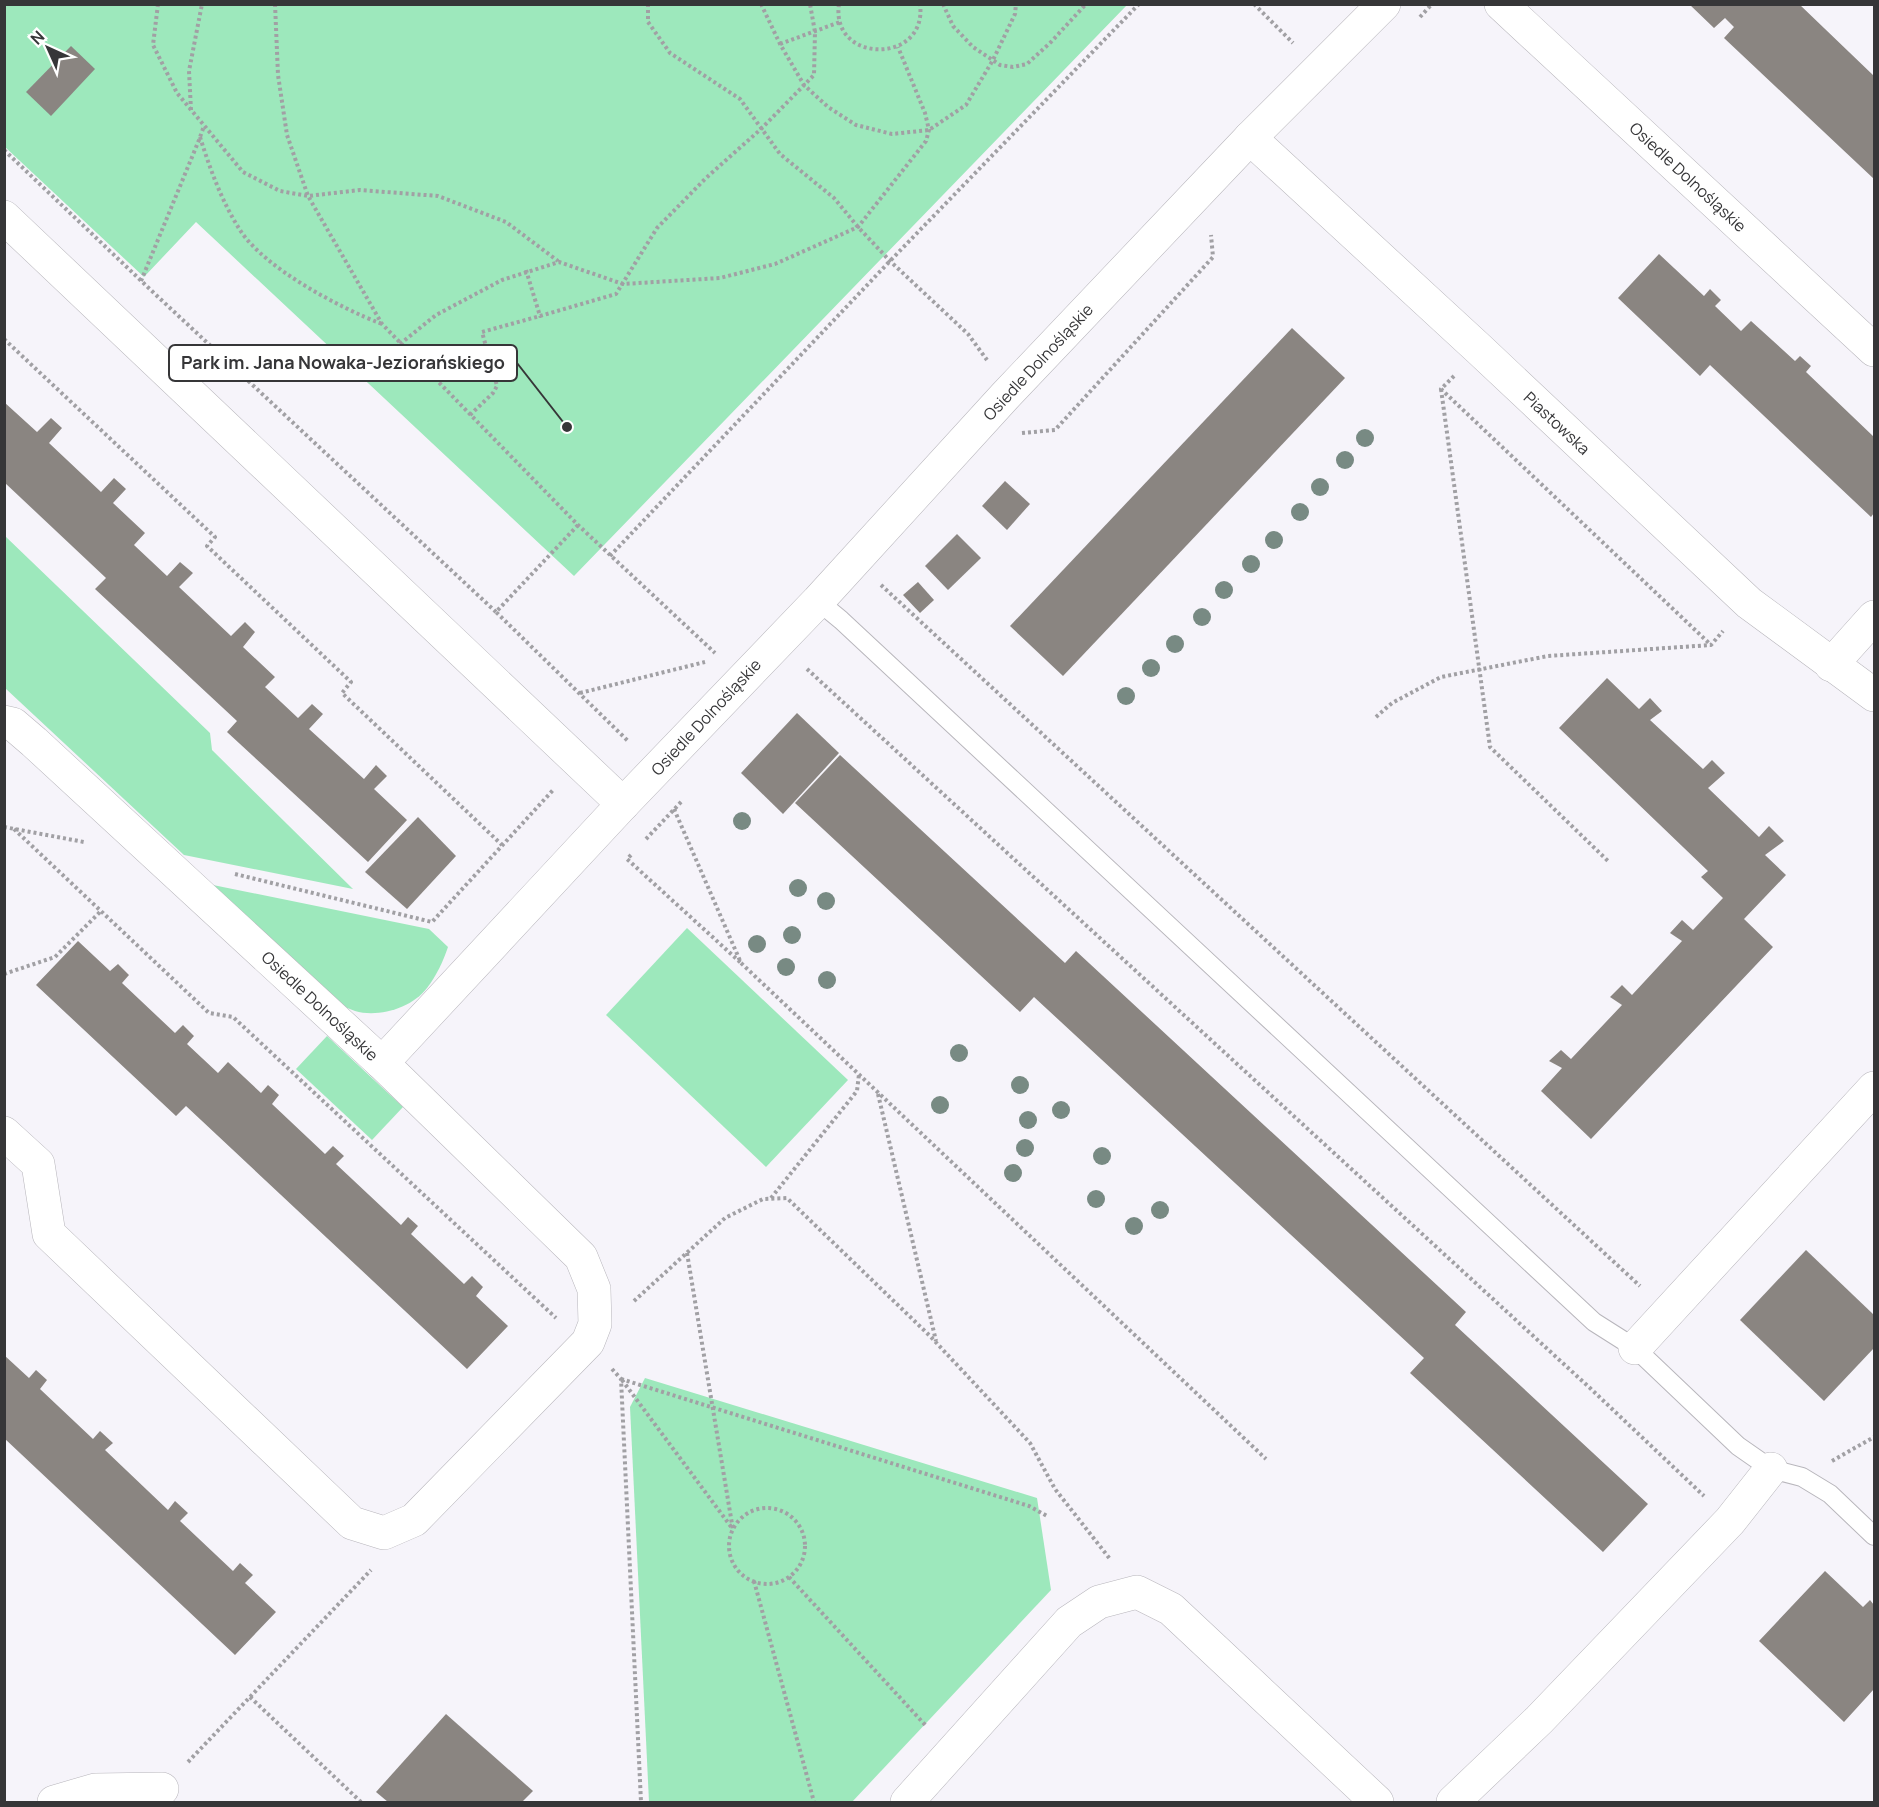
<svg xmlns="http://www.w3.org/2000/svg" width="1879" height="1807" viewBox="0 0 1879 1807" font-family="Manrope,sans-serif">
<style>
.green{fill:#9de8bc}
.building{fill:#8a8581}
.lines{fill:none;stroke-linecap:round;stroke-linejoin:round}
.lane-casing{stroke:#b8b6bc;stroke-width:20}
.street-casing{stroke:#b8b6bc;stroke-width:34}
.path{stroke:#a1a0a4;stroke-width:4;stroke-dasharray:3 3;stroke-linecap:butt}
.lane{stroke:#fff;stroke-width:18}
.street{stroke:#fff;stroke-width:33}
.tree{fill:#788a83}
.labels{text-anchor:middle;stroke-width:6;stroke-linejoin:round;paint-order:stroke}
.street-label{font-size:16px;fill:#363638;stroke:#fff}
.leader{fill:none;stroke:#363638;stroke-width:2}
.callout-dot{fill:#363638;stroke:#fff;stroke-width:2}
.callout{fill:#fff;stroke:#363638;stroke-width:2}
.callout-label{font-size:18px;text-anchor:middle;font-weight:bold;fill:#363638}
</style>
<rect width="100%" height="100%" fill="#f6f4fa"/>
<g class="green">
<path d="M4 5H1127L574 576 196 222 144 277 5 147Z"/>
<path d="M5 536 210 733 212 750 353 889 184 855 5 688Z"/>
<path d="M208 884 429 929 448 947C443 962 436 976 427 988 412 1008 378 1018 355 1011 349 1009 343 1006 338 1003Z"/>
<path d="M687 928 848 1080 766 1167 606 1015Z"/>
<path d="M327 1036 403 1107 372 1140 296 1069Z"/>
<path d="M645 1378 1037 1498 1051 1590 852 1802H649L630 1407Z"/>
</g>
<g class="building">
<path d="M1689 4H1799L1874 76V179L1724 38 1734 27 1725 18 1714 28Z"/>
<path d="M71 46 95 69 51 116 26 92Z"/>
<path d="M1659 254 1704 296 1710 289 1721 300 1715 306 1741 331 1751 321 1795 361 1800 356 1811 366 1806 372 1874 437V513L1871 517 1710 365 1700 376 1618 298Z"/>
<path d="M1292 328 1345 378 1063 676 1010 626Z"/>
<path d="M4 402 37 432 51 418 62 428 49 443 101 492 114 478 126 489 113 503 145 533 134 545 167 576 180 562 193 573 179 587 231 636 245 622 255 632 243 647 275 677 265 687 298 718 312 704 323 714 309 729 364 779 376 765 387 776 374 789 407 820 368 862 227 732 237 721 95 589 106 578 4 482Z"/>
<path d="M1005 481 1030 504 1007 530 982 506Z"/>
<path d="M957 534 981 558 948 590 925 566Z"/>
<path d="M918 582 934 600 920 613 903 595Z"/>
<path d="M1607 678 1639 709 1650 698 1662 711 1650 720 1703 769 1712 760 1725 773 1708 788 1759 837 1769 826 1784 841 1765 855 1786 875 1744 919 1773 947 1591 1139 1541 1091 1562 1068 1549 1061 1561 1050 1571 1059 1622 1005 1610 997 1622 985 1632 995 1682 941 1670 933 1682 920 1693 930 1723 898 1701 877 1708 871 1559 728Z"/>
<path d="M797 713 839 753 783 814 741 773Z"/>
<path d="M840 755 1065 963 1076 951 1466 1312 1455 1325 1648 1504 1603 1552 1410 1373 1424 1358 1034 997 1020 1012 795 803Z"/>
<path d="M418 817 456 856 407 909 365 872Z"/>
<path d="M78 941 110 971 118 964 129 975 122 983 175 1033 183 1025 194 1036 187 1044 218 1073 228 1062 261 1093 268 1085 279 1095 272 1104 325 1154 333 1146 344 1156 336 1164 401 1225 408 1217 418 1226 411 1234 464 1284 472 1276 483 1287 476 1296 508 1326 467 1369 186 1106 176 1116 36 985Z"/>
<path d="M1806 1250 1874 1315V1348L1824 1401 1740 1320Z"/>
<path d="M4 1355 29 1378 36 1370 47 1380 40 1389 93 1439 100 1431 113 1443 105 1450 168 1510 175 1501 188 1513 180 1521 233 1571 240 1563 253 1575 245 1583 276 1612 235 1655 4 1438Z"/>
<path d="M1825 1571 1863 1607 1870 1600 1874 1605V1689L1844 1722 1759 1641Z"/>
<path d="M446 1714 533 1791 522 1802H388L376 1792Z"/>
</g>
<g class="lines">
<g class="lane-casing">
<path id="lane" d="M818 601 841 620 1594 1322 1635 1348 1738 1446 1771 1469 1802 1477 1830 1494 1874 1536"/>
</g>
<g class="street-casing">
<g id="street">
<path d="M1501 4 1874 350"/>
<path d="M1250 138 1479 349 1749 603 1874 695"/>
<path d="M4 217 623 804"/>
<path d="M1831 665 1874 617"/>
<path d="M4 722 13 724 34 742 382 1063 581 1257 594 1289 595 1324 588 1342 414 1520 384 1533 352 1523 49 1234 38 1164 4 1133"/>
<path d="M382 1063 623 804 818 601 1005 396 1250 138 1384 4"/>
<path d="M1635 1348 1874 1088"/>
<path d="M54 1802 95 1790 162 1789"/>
<path d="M907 1802 1069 1622 1099 1602 1137 1592 1171 1609 1377 1802"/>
<path d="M1453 1802 1539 1720 1730 1521 1771 1469"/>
</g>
</g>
<g class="path">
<path d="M158 4 153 45 177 93 243 172 280 191 308 196 360 190 438 196 506 222 558 261"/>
<path d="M275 4 278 75 287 135 308 196 382 324 578 525 715 653"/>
<path d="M648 4V22L670 53 740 99 780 154 834 198 858 227 890 261 968 334 987 360"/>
<path d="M761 4 780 44 804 85 828 107 856 125 892 134 929 130 966 105 993 60 1015 14 1016 4"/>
<path d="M839 4C830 64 928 65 920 4"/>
<path d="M943 4 953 26 973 47 1000 65 1013 67 1027 64 1051 42 1086 4"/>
<path d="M1254 4 1293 43"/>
<path d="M1420 17 1432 4"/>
<path d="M780 44 840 22"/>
<path d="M191 110 189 71 202 4"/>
<path d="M200 137C210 169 222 202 240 230 264 268 340 308 382 324"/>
<path d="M4 150 155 294 496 612"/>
<path d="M526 270 540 316 616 294 657 228 705 179 761 129 814 75 815 32 810 4"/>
<path d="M141 281 199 140 204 126"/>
<path d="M4 339 215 537 207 546 351 682 342 693 502 845"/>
<path d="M400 344 436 315 502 280 559 262 623 284 720 278 775 264 858 227 926 141 929 130 925 113 898 47"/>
<path d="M1454 376 1441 389 1711 645"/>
<path d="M1441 389 1490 747 1608 861"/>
<path d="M470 415 493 393 497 386 482 332 540 316"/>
<path d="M1022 433 1055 430 1213 257 1211 235"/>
<path d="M578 525 496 612 629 742"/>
<path d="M610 556 890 261 1139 4"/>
<path d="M881 585 1640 1286"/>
<path d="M807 669 1591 1389 1704 1496"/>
<path d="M580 693 705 662"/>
<path d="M1376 717 1392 703 1441 677 1548 656 1711 645 1723 631"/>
<path d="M674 809 741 963 1266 1459"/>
<path d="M4 827 84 842"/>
<path d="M14 829 209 1013 233 1017 556 1318"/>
<path d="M646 839 682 801"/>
<path d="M631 855 627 859 741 963"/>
<path d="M235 874 432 922 554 789"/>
<path d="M4 974 55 957 101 911"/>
<path d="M878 1094 936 1341"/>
<path d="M771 1198 857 1091 859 1074"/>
<path d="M687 1253 733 1530"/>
<path d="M634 1301 725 1218 763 1199 787 1198 930 1336 1030 1443 1055 1489 1110 1559"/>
<path d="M612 1369 621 1379 641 1802"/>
<path d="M621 1379 1029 1506 1047 1516"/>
<path d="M622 1380 732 1528"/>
<path d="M1832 1461 1874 1437"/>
<circle cx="767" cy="1546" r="38"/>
<path d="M789 1577 927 1727"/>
<path d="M754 1581 814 1802"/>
<path d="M250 1697 361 1802"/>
<path d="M188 1762 371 1570"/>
</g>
<use href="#lane" class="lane"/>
<use href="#street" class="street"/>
</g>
<g class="tree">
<circle cx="1365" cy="438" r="9"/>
<circle cx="1345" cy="460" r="9"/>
<circle cx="1320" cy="487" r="9"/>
<circle cx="1300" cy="512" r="9"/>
<circle cx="1274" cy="540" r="9"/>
<circle cx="1251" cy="564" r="9"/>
<circle cx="1224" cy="590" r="9"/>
<circle cx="1202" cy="617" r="9"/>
<circle cx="1175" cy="644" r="9"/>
<circle cx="1151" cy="668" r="9"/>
<circle cx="1126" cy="696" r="9"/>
<circle cx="742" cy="821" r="9"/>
<circle cx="798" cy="888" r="9"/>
<circle cx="826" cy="901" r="9"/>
<circle cx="792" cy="935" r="9"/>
<circle cx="757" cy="944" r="9"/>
<circle cx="786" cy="967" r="9"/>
<circle cx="827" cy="980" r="9"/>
<circle cx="959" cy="1053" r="9"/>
<circle cx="1020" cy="1085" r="9"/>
<circle cx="940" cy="1105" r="9"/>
<circle cx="1061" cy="1110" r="9"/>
<circle cx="1028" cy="1120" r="9"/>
<circle cx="1025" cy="1148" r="9"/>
<circle cx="1102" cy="1156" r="9"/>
<circle cx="1013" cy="1173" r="9"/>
<circle cx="1096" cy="1199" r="9"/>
<circle cx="1160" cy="1210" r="9"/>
<circle cx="1134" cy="1226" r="9"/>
</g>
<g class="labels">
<g class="street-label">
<text transform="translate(1688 177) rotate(43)" y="6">Osiedle Dolnośląskie</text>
<text transform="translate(1038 362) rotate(-47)" y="6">Osiedle Dolnośląskie</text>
<text transform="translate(1557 423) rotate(43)" y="6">Piastowska</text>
<text transform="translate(706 717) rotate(-47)" y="6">Osiedle Dolnośląskie</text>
<text transform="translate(320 1006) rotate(43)" y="6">Osiedle Dolnośląskie</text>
</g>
</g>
<path class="leader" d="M567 427L517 363"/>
<circle class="callout-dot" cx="567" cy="427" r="6"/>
<rect class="callout" x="169" y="345" width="348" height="36" rx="6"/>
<g class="callout-label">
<text x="343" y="369">Park im. Jana Nowaka-Jeziorańskiego</text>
</g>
<rect width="1879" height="1807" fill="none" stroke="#363638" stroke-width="12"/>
<g transform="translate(48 48) rotate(315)" stroke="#ffffff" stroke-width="4.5" paint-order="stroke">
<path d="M0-4.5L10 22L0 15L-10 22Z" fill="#363638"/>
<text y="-9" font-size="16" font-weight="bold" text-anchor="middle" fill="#363638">N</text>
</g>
</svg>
